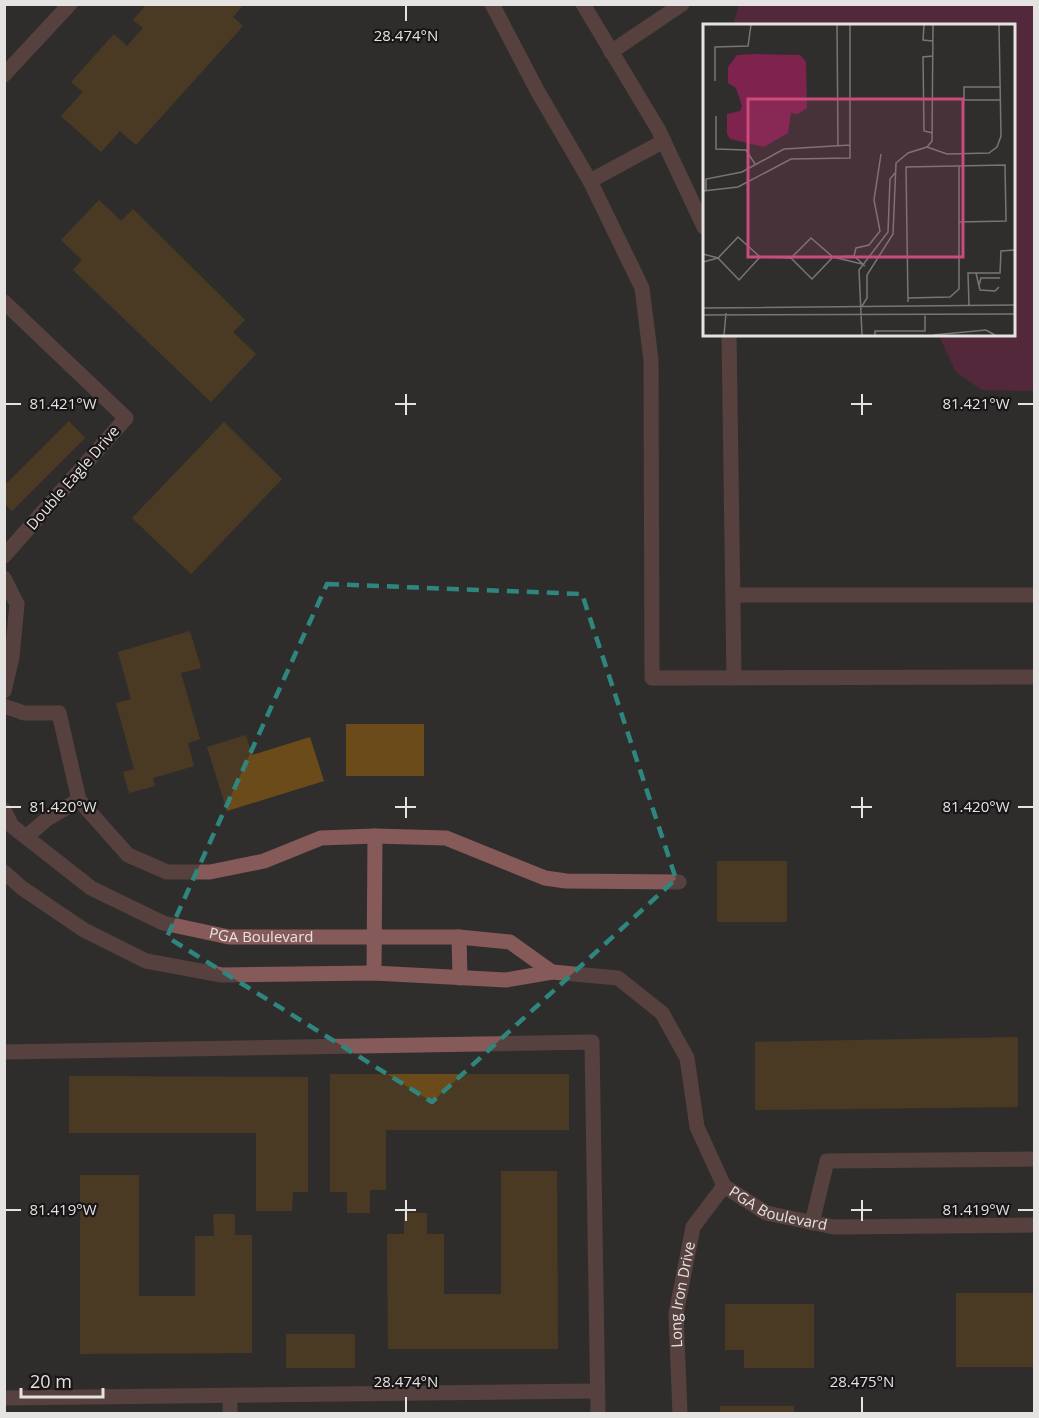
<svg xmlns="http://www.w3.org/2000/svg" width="1039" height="1418" viewBox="0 0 1039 1418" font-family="'Open Sans',sans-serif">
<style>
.water{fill:#7d234d}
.building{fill:#6b4b19}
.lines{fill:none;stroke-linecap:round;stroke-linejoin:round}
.minor{stroke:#865a58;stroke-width:15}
.marked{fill:none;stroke:#2f867f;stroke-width:4.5;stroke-dasharray:12 8;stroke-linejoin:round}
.ticks{fill:none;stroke:#e5e3e2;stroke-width:2}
.labels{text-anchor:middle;stroke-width:4.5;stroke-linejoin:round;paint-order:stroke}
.street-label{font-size:15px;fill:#e5e3e2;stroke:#181616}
.inset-road{fill:none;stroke:#787675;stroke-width:1.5}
.view{fill:#cb4b7d;fill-opacity:0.15;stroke:#cb4b7d;stroke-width:3}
.inset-edge{fill:none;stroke:#e5e3e2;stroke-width:3}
.ticks-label{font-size:15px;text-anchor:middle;fill:#e5e3e2;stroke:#181616;stroke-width:4.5;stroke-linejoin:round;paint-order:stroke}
</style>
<rect width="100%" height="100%" fill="#302e2c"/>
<path class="water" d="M739 5H1034V391L982 390 956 372 939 336 1014 334V26L733 25Z"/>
<g class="building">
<path d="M147 4H244L233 17 243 26 136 145 120 131 101 152 61 116 83 92 71 82 114 34 127 46 143 28 133 20Z"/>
<path d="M99 200 121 221 133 209 245 320 233 332 256 354 211 402 73 270 82 260 61 240Z"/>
<path d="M69 421 85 438 12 511 4 503V486Z"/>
<path d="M224 422 282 479 191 574 132 518Z"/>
<path d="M190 631 201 668 181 673 200 739 188 743 194 766 153 778 155 786 129 793 123 772 134 769 116 703 131 699 118 652Z"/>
<rect x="346" y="724" width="78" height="52"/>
<path d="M246 735 252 755 310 737 324 781 227 811 207 747Z"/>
<rect x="717" y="861" width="70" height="61"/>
<path d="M1018 1037V1107L755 1110V1042Z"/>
<path d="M330 1074H569V1130H386V1190H370V1213H347V1192H330Z"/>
<path d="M69 1076 308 1077V1192H293L292 1211H256V1133H69Z"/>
<path d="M501 1171H557L558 1349H388L387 1234H404V1213H427V1234H444V1294H501Z"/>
<path d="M80 1175H139V1296H195V1236H214L213 1214H235V1235H252V1353L80 1354Z"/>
<rect x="956" y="1293" width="78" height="74"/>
<path d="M725 1304H814V1368H744V1350H725Z"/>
<rect x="286" y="1334" width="69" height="34"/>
<rect x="720" y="1406" width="74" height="8"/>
</g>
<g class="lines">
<g class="minor">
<path d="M492 4 538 92 590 181 642 288 651 360 652 678 1034 677"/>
<path d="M583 4 658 129 704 227"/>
<path d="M611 52 682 4"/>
<path d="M4 75 70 4"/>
<path d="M590 181 664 141"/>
<path d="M4 302 126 418 4 556"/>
<path d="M729 334 734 678"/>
<path d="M4 578 17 604 12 657 4 691"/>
<path d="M733 595H1034"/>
<path d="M4 706 24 713H59L79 800 128 855 167 872H210L264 861 321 838 375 836 446 838 545 878 566 881 679 882"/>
<path id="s1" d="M4 810 12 826 91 888 163 923 229 937H459L510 942 552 972"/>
<path d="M26 837 47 819 79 800"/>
<path id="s2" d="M4 872 22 888 84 930 146 961 222 975 374 973 506 980 552 972 618 978 662 1013 687 1058 697 1127 724 1186 766 1213 834 1227 1034 1225"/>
<path d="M459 937 460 978"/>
<path d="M374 973 375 836"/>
<path d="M4 1052 592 1042 598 1414"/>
<path d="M812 1223 827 1161 1034 1159"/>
<path d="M230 1396V1414"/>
<path d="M4 1398 597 1391"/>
<path id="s3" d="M680 1414 676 1314 693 1227 724 1186"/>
</g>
</g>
<path d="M0 0H1039V1418H0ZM327 584 582 594 676 879 432 1102 167 937Z" fill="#302e2c" fill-opacity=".55" fill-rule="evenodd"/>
<path class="marked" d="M327 584 582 594 676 879 432 1102 167 937Z"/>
<path class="ticks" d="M406 6V21M406 394V415M862 394V415M6 404H21M395 404H416M851 404H872M1018 404H1033M406 797V818M862 797V818M6 807H21M395 807H416M851 807H872M1018 807H1033M406 1200V1221M862 1200V1221M6 1210H21M395 1210H416M851 1210H872M1018 1210H1033M406 1397V1412M862 1397V1412"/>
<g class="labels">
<g class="street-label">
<text transform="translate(73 478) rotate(-49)" y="5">Double Eagle Drive</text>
<text dy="5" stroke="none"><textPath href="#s1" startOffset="298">PGA Boulevard</textPath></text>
<text dy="5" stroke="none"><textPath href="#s2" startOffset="945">PGA Boulevard</textPath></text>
<text dy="5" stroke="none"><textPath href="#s3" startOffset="120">Long Iron Drive</textPath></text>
</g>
</g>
<g transform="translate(703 24)">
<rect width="312" height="312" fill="#302e2c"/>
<path d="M51 30 97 31 103 38 104 84 95 90 88 89 85 109 61 123 27 115 24 110V90L37 87 39 82 33 64 25 59V43L34 31Z" fill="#7d234d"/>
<path class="inset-road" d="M134 1 135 121M221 1 220 16 230 17M230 32 220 33 221 107 230 109M12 57V23L45 22 48 1M297 63H261V76H297M13 92V125L43 126 52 140M224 123 244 130 286 129 294 123 298 112 296 1M0 167 35 163 88 135 147 134V1M3 167V155L39 148 81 125 147 121M108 214 130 233 109 255 88 234ZM0 230 15 234 36 256 57 233 35 213 15 234 0 238M151 232 153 224 166 221 177 207 171 176 178 130M57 233 88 234M130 233 151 232 162 242M130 233 159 240M273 249 277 266 292 267 296 263M276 261 278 254H297M205 274 247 273 256 265V142M205 278 203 143 302 141 303 197 256 198M266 281 265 249H297L298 227 312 226M159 282 164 274V251L190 210 193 139 205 129 224 123 229 117 230 1M0 284 312 281M0 291 312 290M21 311 23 289M159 311 156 246 185 208 187 155 192 149M172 311V307H222V290M230 311 283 306 292 311"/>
<path class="view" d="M45 75H260V233H45Z"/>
<rect width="312" height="312" class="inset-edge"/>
</g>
<g class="ticks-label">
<text x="406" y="41">28.474°N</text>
<text x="976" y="409">81.421°W</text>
<text x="63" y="409">81.421°W</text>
<text x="976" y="812">81.420°W</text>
<text x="63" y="812">81.420°W</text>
<text x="976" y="1215">81.419°W</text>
<text x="63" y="1215">81.419°W</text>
<text x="406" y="1387">28.474°N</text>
<text x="862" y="1387">28.475°N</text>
</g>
<rect width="1039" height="1418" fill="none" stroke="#e5e3e2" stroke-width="12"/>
<path d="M21 1388v9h82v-9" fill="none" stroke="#e5e3e2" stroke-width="3"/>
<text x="30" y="1388" font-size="18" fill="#e5e3e2" stroke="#181616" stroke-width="4.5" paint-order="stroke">20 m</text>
</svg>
